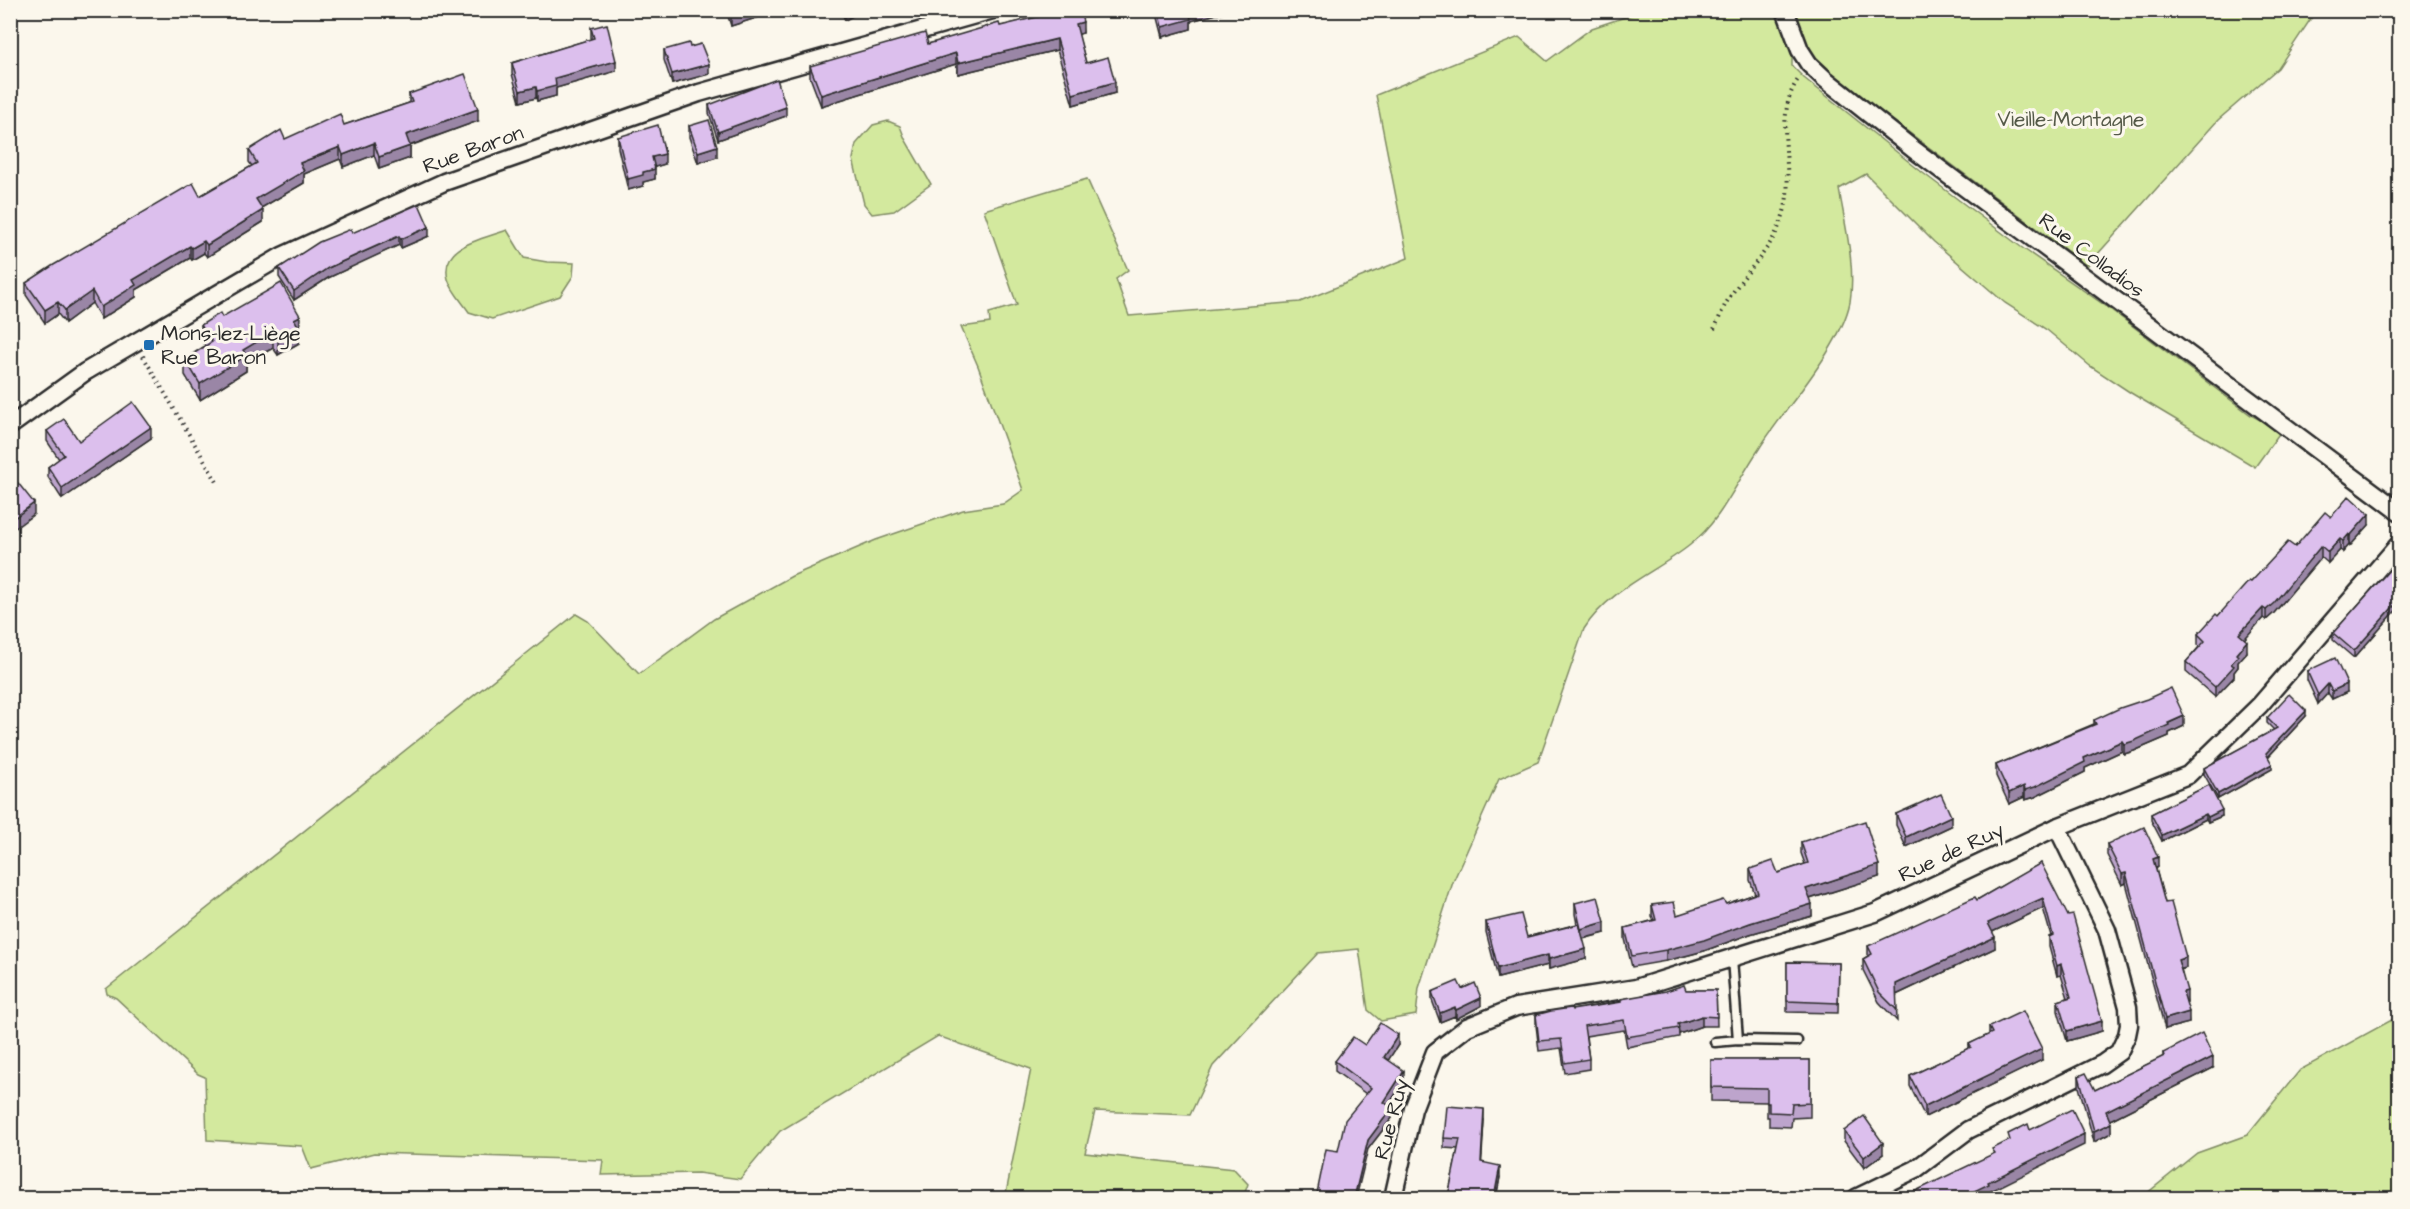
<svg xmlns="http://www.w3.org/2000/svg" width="2410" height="1209" viewBox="0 0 2410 1209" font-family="'Architects Daughter',sans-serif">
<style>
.green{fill:#d3e99e;stroke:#7f8a64;stroke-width:1.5}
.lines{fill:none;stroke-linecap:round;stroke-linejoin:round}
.lane-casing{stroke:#2b2b2b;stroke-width:13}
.street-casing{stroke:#2b2b2b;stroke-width:21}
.path{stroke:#2b2b2b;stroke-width:4;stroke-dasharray:1.5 4.5;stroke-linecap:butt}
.lane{stroke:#fbf7ec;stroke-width:8}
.street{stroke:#fbf7ec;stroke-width:16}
.wall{fill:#bda4cc;stroke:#2b2b2b;stroke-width:1.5}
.shaded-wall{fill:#9a86a6;stroke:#2b2b2b;stroke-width:1.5}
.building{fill:#dcbfed;stroke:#2b2b2b;stroke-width:1.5}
.poi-dot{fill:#1f6fb2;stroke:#fbf7ec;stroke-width:2}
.labels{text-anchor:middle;stroke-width:6;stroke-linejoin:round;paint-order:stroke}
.park-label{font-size:21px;fill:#555a48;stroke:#fbf7ec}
.street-label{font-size:21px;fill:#2b2b2b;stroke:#fbf7ec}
.poi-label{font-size:21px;fill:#2b2b2b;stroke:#fbf7ec;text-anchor:start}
</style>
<rect width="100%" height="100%" fill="#fbf7ec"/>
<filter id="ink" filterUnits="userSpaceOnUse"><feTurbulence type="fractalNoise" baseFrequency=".0167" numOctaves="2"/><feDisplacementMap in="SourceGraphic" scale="12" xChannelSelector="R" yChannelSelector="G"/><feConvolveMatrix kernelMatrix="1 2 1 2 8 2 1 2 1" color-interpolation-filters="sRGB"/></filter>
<g filter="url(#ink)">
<g class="green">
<path d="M1643 11H1777L1792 53V66L1804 78 1923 173 2021 247 2110 309 2251 415 2281 431 2255 467 2131 393 2090 366 2047 330 2005 303 1934 242 1866 174 1839 189C1845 225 1856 267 1850 302 1841 348 1784 409 1759 449 1737 481 1722 520 1690 545 1655 573 1609 589 1584 629L1538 762 1499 779 1453 882 1419 988 1416 1015 1381 1021 1368 1010 1359 949 1318 953 1213 1066 1190 1115 1095 1111 1085 1153 1234 1169 1248 1184 1243 1198H1005L1031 1069 938 1036 780 1131 740 1179 698 1173 601 1175 603 1160 374 1153 311 1169 302 1146 207 1140 205 1077 198 1074 116 998 107 994 106 989 576 614 588 621 639 674 714 619 792 576 876 540 963 510 1003 504 1023 490 978 366 961 327 990 323 989 313 1017 305 984 210 1087 179 1128 270 1116 279 1129 316 1300 302 1408 258 1376 95 1519 37 1547 61 1592 28Z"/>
<path d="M1792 11H2316L2278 68 2218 120 2087 266 1823 68 1807 48Z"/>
<path d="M888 121 900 126 905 139 931 184 894 211 872 214 864 204 853 159 856 144 873 125Z"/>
<path d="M507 230 524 258 547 262 574 263 573 276 560 296 492 319 469 312C463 303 451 290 448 279 439 245 484 239 507 230Z"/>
<path d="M2399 1016V1198H2141L2197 1153 2247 1135 2300 1070Z"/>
</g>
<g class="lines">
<g class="lane-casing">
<g id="lane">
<path d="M1732 958 1738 1040"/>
<path d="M1715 1042 1738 1040 1797 1041"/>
</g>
</g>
<g class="street-casing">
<g id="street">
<path d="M1785 10 1800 50 1809 64 1825 79 1913 149 2400 512"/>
<path d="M10 426 85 372 282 256 444 182 699 93 993 10"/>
<path d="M1393 1198 1413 1109 1435 1052 1467 1027 1516 1007 1636 988 1875 913 2057 827 2188 775 2260 705 2400 543"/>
<path d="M1856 1198 1916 1169 1968 1130 2102 1064 2119 1052 2127 1035 2129 1025 2128 1007 2107 930 2057 827"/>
</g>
</g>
<g class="path">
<path d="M1714 329C1719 320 1722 309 1728 300 1749 265 1778 247 1786 203 1793 162 1773 114 1799 78"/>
<path d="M143 356 217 482"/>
</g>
<use href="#lane" class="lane"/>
<use href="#street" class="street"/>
</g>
<g class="wall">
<path d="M726 10H781L731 26Z"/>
<path d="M840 10H864L845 20Z"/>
<path d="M1046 10H1080L1083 33 1078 34 1086 63 1115 93 1073 105 1057 50 958 74 956 64 821 106 810 77V66L928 44 1047 15Z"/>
<path d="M1155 10H1231L1191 21V29L1162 37Z"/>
<path d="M591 28 616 71 556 88V96L537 101 536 98 520 102 512 74V63L591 39Z"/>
<path d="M690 47 709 74 672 84 664 60V50Z"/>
<path d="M409 94 478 121 410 146V158L379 169 374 155 343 167 340 159 304 174V183L261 208 263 222 207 257 204 253 192 260 190 258 136 290V297L101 319 92 303 65 323 58 314 45 323 26 295V283L200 196 252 166 249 162V150L285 139 344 125 409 103Z"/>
<path d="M709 105 786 116 718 140 709 113Z"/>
<path d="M689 126 717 157 698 163 689 137Z"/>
<path d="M618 137 665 164 654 167 655 179 643 182V186L628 190 618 148Z"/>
<path d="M352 233 429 236 401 248 399 245 361 262 328 278 294 300 279 277V268Z"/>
<path d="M222 317 300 331 299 332V343L278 355 273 348 246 363V371L200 400 185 375V359L205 346 201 340V325Z"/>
<path d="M47 431 79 441 151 438 62 499 48 477V467L59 459 47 441Z"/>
<path d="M2331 517 2369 525 2350 546 2349 545 2343 552 2340 550 2328 563 2321 557 2274 613 2266 620 2263 618 2244 639 2247 652 2238 662V667L2234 672V677L2215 697 2186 672V662L2199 647 2198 645V634L2218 616 2251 582Z"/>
<path d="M2400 558V606L2354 658 2333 640V633Z"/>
<path d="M2307 671 2347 692 2332 699 2328 693 2318 704 2307 680Z"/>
<path d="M2306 716 2268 757 2272 769 2218 799 2204 774V768L2274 730 2267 723V718Z"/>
<path d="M2094 720 2184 726 2169 733V736L2134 751 2124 754 2122 751 2085 768V772L2035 797 2025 800 2024 797 2009 804 1996 776V765L2094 724Z"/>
<path d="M2209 785 2222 816 2208 822 2206 819 2162 841 2151 820V814Z"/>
<path d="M1896 814 1951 826 1906 847 1896 825Z"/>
<path d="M1801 842 1879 877 1810 899 1812 916 1750 934 1704 951 1666 961 1632 967 1625 939V928L1654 920 1652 916V905L1677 915 1726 904 1755 894 1750 880V869L1778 873 1805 864 1801 853Z"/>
<path d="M2107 844 2158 867 2156 869 2165 903 2186 968 2181 970 2187 1002H2186L2189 1023 2165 1029 2126 883 2122 885 2107 855Z"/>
<path d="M2041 863 2102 1031 2067 1041 2058 1011V1001L2068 998 2061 975 2057 976 2049 947V937L2051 936 2043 908 1992 932 1995 948 1896 995 1897 1021 1879 1002 1863 970V959L1868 956V946L1977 900Z"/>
<path d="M1575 903 1605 933 1583 939 1586 959 1549 969 1548 965 1498 978 1486 932V922L1527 937 1577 924 1575 914Z"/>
<path d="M1787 962 1839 963 1838 1013 1787 1012Z"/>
<path d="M1462 989 1481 1006 1456 1019 1455 1016 1440 1022 1432 1000V992Z"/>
<path d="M1686 990H1716L1717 1026H1702L1679 1034V1037L1627 1047 1624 1030 1586 1036 1589 1059V1069L1565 1073 1561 1048 1539 1051 1536 1025V1015L1572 1010Z"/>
<path d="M1989 1027 2042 1060 1925 1117 1910 1086V1076L1969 1048V1044L1989 1035Z"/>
<path d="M1365 1045H1398L1388 1060 1404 1081 1388 1106 1392 1118 1368 1149 1338 1151 1366 1094 1335 1071V1061Z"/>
<path d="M2163 1053 2213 1068 2110 1120 2111 1133 2094 1142 2079 1087V1076L2095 1090 2163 1057Z"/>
<path d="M1711 1060H1810V1117L1792 1118 1791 1127 1769 1126V1117H1767V1102L1711 1101Z"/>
<path d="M1484 1120 1481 1163 1500 1177 1496 1198H1449V1192L1458 1149 1444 1148V1138Z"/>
<path d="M1844 1131 1883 1154 1864 1168 1844 1141Z"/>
</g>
<g class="shaded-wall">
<path d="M731 10H781L731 26Z"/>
<path d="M845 10H864L845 20Z"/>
<path d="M895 10H906L895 15Z"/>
<path d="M1192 10H1231L1191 21V29L1162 37V27Z"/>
<path d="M1083 22V33L1076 35V24Z"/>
<path d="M1057 39V50L958 74V63Z"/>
<path d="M956 53V64L821 106V95Z"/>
<path d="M616 61V71L556 88V96L537 101V91L555 78Z"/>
<path d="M709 64V74L672 84V74Z"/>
<path d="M1115 82V93L1073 105V94Z"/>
<path d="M536 87V98L520 102V91Z"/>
<path d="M786 107V116L718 140V132Z"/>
<path d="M478 109V121L406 147V135Z"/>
<path d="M374 143V155L343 167V155Z"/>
<path d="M410 146V158L379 169V157Z"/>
<path d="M717 146V157L698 163V152Z"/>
<path d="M340 147V159L304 174V183L256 211V199L300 163Z"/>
<path d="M665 154V164L652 168V157Z"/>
<path d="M655 169V179L643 182V186L628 190V179L643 172Z"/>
<path d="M263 210V222L207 257V245Z"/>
<path d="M429 227V236L401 248V239Z"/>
<path d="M399 236V245L328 278 294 300V291L328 268Z"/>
<path d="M204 241V253L192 260V248Z"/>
<path d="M190 246V258L136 290V297L101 319V307L133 280Z"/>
<path d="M92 291V303L65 323V310Z"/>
<path d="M58 302V314L45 323V310Z"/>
<path d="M300 316 299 343 278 355V340L294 319Z"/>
<path d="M273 332V348L246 363V371L200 400V384L243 350Z"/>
<path d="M151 427V438L62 499V488Z"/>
<path d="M34 503V514L10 532V521Z"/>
<path d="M2369 514V525L2350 546V536Z"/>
<path d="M2349 534V545L2343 552V541Z"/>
<path d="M2340 539V550L2328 563V552Z"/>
<path d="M2321 546V557L2274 613 2266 620V610Z"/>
<path d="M2400 599V606L2354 658V651Z"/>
<path d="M2263 608V618L2239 645V634Z"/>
<path d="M2247 641V652L2238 662V667L2234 672V677L2215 697V687L2231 664 2236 654Z"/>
<path d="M2328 684V693L2318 704V695Z"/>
<path d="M2347 684V692L2332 699V691Z"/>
<path d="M2306 711V716L2266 759V753Z"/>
<path d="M2184 716V726L2169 733V736L2134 751 2124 754V744Z"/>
<path d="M2122 741V751L2085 768V772L2035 797 2025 800V790L2084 758Z"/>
<path d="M2272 764V769L2218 799V794Z"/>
<path d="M2024 786V797L2009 804V793Z"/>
<path d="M2222 810V816L2208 822V817Z"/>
<path d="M2206 814V819L2162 841V835Z"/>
<path d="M1951 816V826L1906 847V837Z"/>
<path d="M2158 857V867L2153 870V859Z"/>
<path d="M1879 865V877L1806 900V889Z"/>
<path d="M2126 873V883L2122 885V874Z"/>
<path d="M2043 898V908L1988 934V923Z"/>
<path d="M1812 904V916L1750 934 1704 951 1666 961V950L1750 923Z"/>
<path d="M1605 922V933L1581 939V929Z"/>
<path d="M1995 937V948L1896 995V984Z"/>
<path d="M1586 949V959L1549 969V959Z"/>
<path d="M1548 955V965L1498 978V968Z"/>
<path d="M2186 957V968L2178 970V960Z"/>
<path d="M2061 964V975L2057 976V966Z"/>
<path d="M2187 991V1002L2183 1003V992Z"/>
<path d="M1481 998V1006L1456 1019V1010Z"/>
<path d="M1455 1007V1016L1440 1022V1013Z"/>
<path d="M2189 1012V1023L2165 1029V1019Z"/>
<path d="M1702 1016V1026L1679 1034 1678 1024Z"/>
<path d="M2102 1021V1031L2067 1041V1031Z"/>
<path d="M1398 1035V1045L1384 1067V1057Z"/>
<path d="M2042 1049V1060L1925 1117V1106Z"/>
<path d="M2213 1057V1068L2106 1122V1111Z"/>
<path d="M1404 1071V1081L1384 1112V1102Z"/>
<path d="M1392 1108V1118L1368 1149 1356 1198H1354L1368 1140Z"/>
<path d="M1484 1109V1120L1481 1173V1162Z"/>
<path d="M2111 1123V1133L2094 1142V1131Z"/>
<path d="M2084 1134V1145L1989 1192V1195L1981 1198H1960L1988 1182Z"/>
<path d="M1883 1143V1154L1864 1168V1157Z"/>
<path d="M1500 1166V1177L1496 1198H1494Z"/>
</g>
<g class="building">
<path d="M1049 10H1080L1083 22 1076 24 1086 63 1108 57 1115 82 1073 94 1057 39 958 63 956 53 821 95 810 66 925 33 928 44 999 23 1000 26 1050 14Z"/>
<path d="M1158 10H1192L1189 11 1191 19 1162 27Z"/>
<path d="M607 24 616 61 555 78 556 86 537 91 536 87 520 91 512 63 594 38 591 28Z"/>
<path d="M689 43 690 47 701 44 709 64 672 74 664 50Z"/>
<path d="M465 74 478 109 406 135 410 146 379 157 374 143 343 155 340 147 300 163 304 171 256 199 263 210 207 245 204 241 192 248 190 246 133 280 136 285 101 307 92 291 65 310 58 302 45 310 26 283 52 266 193 183 200 196 257 163 249 150 281 130 285 139 340 114 344 125 412 102 409 94Z"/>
<path d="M777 79 786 107 718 132 709 105Z"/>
<path d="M709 120 717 146 698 152 689 126Z"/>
<path d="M658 125 665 154 652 157 655 169 643 172V175L628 179 618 137Z"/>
<path d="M419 204 429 227 401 239 399 236 361 253 328 268 294 291 279 268 319 242 351 229 352 233Z"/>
<path d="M281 283 300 316 294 319 299 327 278 340 273 332 243 350 246 356 200 384 185 359 212 342 201 325 220 313 222 317Z"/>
<path d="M133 402 151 427 62 488 48 467 64 455 47 431 64 419 79 441Z"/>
<path d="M18 483 34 503 10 521V489Z"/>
<path d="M2349 496 2369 514 2350 536 2349 534 2343 541 2340 539 2328 552 2321 546 2274 603 2266 610 2263 608 2239 634 2247 641 2236 654 2238 656 2231 664 2234 666 2215 687 2186 662 2205 641 2198 634 2216 614 2218 616 2249 581 2251 582 2288 542 2295 547 2325 512 2331 517Z"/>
<path d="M2400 558V599L2354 651 2333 633Z"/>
<path d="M2335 658 2347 684 2332 691 2328 684 2318 695 2307 671Z"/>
<path d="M2171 688 2184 716 2168 723 2169 725 2134 741 2124 744 2122 741 2084 758 2085 762 2035 787 2025 790 2024 786 2009 793 1996 765 2096 724 2094 720 2120 708 2147 699Z"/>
<path d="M2289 694 2306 711 2266 753 2272 764 2218 794 2204 768 2277 728 2267 718Z"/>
<path d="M2209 785 2222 810 2208 817 2206 814 2162 835 2151 814Z"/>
<path d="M1941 794 1951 816 1906 837 1896 814Z"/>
<path d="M1865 821 1879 865 1806 889 1812 904 1750 923 1704 940 1666 950 1632 956 1625 928 1656 920 1652 905 1674 902 1677 915 1723 900 1726 904 1758 893 1750 869 1773 861 1778 873 1808 863 1801 842Z"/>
<path d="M2144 827 2158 857 2153 859 2165 903 2171 902 2186 957 2178 960 2187 991 2183 992 2189 1012 2165 1019 2126 873 2122 874 2107 844Z"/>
<path d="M2041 863 2068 916 2073 915 2102 1021 2067 1031 2058 1001 2071 997 2061 964 2057 966 2049 937 2053 935 2043 898 1988 923 1995 937 1896 984 1897 1010 1879 992 1863 959 1872 954 1868 946 1975 897 1977 900Z"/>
<path d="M1598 897 1605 922 1581 929 1575 903Z"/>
<path d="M1521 914 1527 937 1579 924 1586 949 1549 959 1548 955 1498 968 1486 922Z"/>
<path d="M1787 962 1839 963 1838 1003 1787 1001Z"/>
<path d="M1458 981 1462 989 1475 983 1481 998 1456 1010 1455 1007 1440 1013 1432 992Z"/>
<path d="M1684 985 1686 990H1716L1717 1017 1702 1016 1678 1024 1679 1028 1627 1037 1624 1020 1584 1026 1589 1059 1565 1063 1561 1039 1539 1041 1536 1015 1551 1011 1571 1008 1572 1010 1621 1002V999L1666 991Z"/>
<path d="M2023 1011 2042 1049 1925 1106 1910 1076 1971 1047 1969 1044 1992 1033 1989 1027Z"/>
<path d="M1380 1023 1398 1035 1384 1057 1404 1071 1384 1102 1392 1108 1368 1140 1354 1198H1316L1326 1149 1338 1151 1345 1120 1371 1088 1335 1061 1353 1037 1365 1045Z"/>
<path d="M2202 1033 2213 1057 2106 1111 2111 1123 2094 1131 2079 1076 2086 1073 2095 1090 2164 1056 2163 1053Z"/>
<path d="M1711 1060H1810V1103L1792 1104 1791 1113 1769 1112V1103H1767V1088L1711 1087Z"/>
<path d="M1447 1106 1484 1109 1481 1162 1500 1166 1494 1198H1479L1449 1192 1460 1139 1444 1138Z"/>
<path d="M2072 1109 2084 1134 1988 1182 1989 1184 1960 1198H1901L1995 1153 1992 1149 2010 1140 2008 1134 2028 1124 2030 1130Z"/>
<path d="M1864 1116 1883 1143 1864 1157 1844 1131Z"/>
<path d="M1740 1197 1763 1198H1740Z"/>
</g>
</g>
<rect class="poi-dot" x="143" y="339" width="12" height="12" rx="3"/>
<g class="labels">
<g class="park-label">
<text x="2071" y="126">Vieille-Montagne</text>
</g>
<g class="street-label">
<text transform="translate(473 149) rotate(-20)" y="7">Rue Baron</text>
<text transform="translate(2092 255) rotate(37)" y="7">Rue Colladios</text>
<text transform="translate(1951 852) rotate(-25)" y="7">Rue de Ruy</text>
<text transform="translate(1391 1119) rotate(-75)" y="7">Rue Ruy</text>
</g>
<g class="poi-label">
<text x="161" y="340">Mons-lez-Liège<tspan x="161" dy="24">Rue Baron</tspan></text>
</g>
</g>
<rect width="2410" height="1209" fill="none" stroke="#fbf7ec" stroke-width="36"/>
<rect x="18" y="18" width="2374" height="1173" fill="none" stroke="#2b2b2b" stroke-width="2" filter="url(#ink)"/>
</svg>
